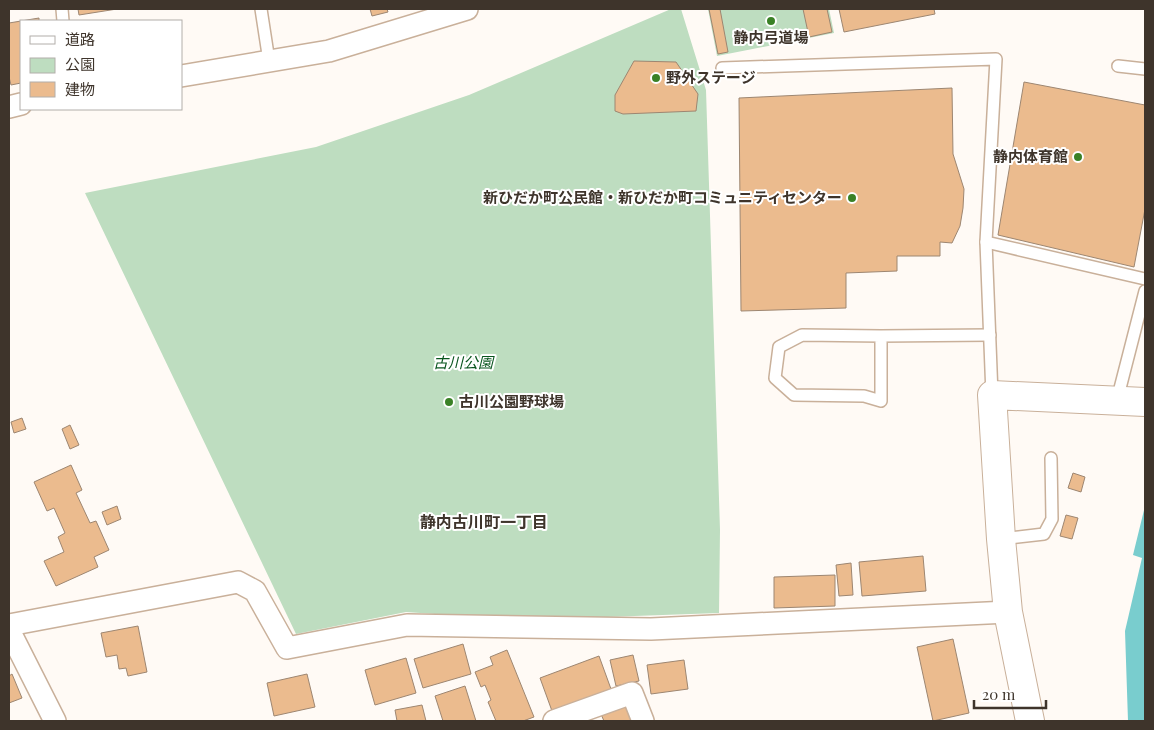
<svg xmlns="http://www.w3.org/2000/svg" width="1154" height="730" viewBox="0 0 1154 730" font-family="'Playfair Display','Noto Sans JP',serif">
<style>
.green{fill:#beddc0}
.water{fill:#79cdce}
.building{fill:#ebbb8e;stroke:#9d8671}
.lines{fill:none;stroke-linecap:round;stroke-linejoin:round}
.service-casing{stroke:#c9b09a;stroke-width:14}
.minor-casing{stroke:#c9b09a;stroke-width:24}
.tertiary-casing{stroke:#c9b09a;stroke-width:30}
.service{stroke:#fff;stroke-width:11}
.minor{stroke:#fff;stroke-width:21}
.tertiary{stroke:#fff;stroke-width:28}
.poi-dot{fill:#3a8126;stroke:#fff;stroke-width:2}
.labels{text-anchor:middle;stroke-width:4;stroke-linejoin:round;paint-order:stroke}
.poi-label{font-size:15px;font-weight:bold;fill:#3e342b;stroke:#fff;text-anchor:start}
.park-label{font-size:15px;font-style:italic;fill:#09551e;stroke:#fff}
.neighbourhood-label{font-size:16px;font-weight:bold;fill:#3e342b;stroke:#fff}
</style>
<rect width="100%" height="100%" fill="#fffaf5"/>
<g class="green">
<path d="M671 9H681L706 90 720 530 719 613 522 620 406 612 296 634 85 193 316 147 469 95Z"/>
<path d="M708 9H829L834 33 717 56Z"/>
</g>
<path class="water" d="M1145 506V721H1128L1125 631 1142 558 1133 555Z"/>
<g class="building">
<path d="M78 9H117L79 15Z"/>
<path d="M370 9H387L388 12 372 16Z"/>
<path d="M709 9H720L728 52 718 54Z"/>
<path d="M803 9H827L832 32 809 37Z"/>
<path d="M839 9H934L935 14 844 32Z"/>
<path d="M39 18V21H21V83L11 85 9 77V23Z"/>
<path d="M634 61 676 62 698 94 696 111 623 114 615 111V95Z"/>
<path d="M1024 82 1145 105V209L1134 267 998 235Z"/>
<path d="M952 88 953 154 964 189 963 208 960 226 952 243 940 242V256H897V271L846 273V308L741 311 739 98Z"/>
<path d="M22 418 26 429 14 433 11 422Z"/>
<path d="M70 425 79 445 70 449 62 429Z"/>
<path d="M71 465 82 490 76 493 90 523 96 521 109 550 94 557 98 567 56 586 44 561 64 552 58 537 65 533 54 508 47 511 34 482Z"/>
<path d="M1073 473 1085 477 1081 492 1068 488Z"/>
<path d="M117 506 121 519 107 525 102 512Z"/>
<path d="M1066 515 1078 518 1072 539 1060 536Z"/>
<path d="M923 556 926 591 862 596 859 562Z"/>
<path d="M851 563 853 595 839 596 836 565Z"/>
<path d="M835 575V606L774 608V577Z"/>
<path d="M138 626 147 672 128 676 126 668 119 669 117 655 106 657 101 633Z"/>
<path d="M953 639 969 713 933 721 917 647Z"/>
<path d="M463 644 471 674 423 688 414 659Z"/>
<path d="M507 650 534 717 523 721H496L488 702 491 700 485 685 481 687 475 672 493 665 490 657Z"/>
<path d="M633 655 639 681 616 686 610 660Z"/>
<path d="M599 656 611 689 552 711 540 678Z"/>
<path d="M406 658 416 693 375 705 365 670Z"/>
<path d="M684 660 688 689 651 694 647 665Z"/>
<path d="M12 674 22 698 9 703V676Z"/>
<path d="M307 674 315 707 274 716 267 683Z"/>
<path d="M465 686 476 721H443L435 696Z"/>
<path d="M624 703 630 717 635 715 637 721H604L600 712Z"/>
<path d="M422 705 426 721H397L395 710Z"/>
</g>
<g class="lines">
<g class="service-casing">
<g id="service">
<path d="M62 9 63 21"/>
<path d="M261 9 269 61"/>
<path d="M1118 66 1145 69"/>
<path d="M722 68 996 59 986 242 992 395"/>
<path d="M986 242 1145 279"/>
<path d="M881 336 802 335 779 347 775 378 794 395 864 396 881 401V336L990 335"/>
<path d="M1117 400 1145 291"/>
<path d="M1001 539 1044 534 1052 519 1051 458"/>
</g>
</g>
<g class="minor-casing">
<g id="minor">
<path d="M181 76 329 51 467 9"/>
<path d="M9 107 21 104"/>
<path d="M9 625 238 582 255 591 287 648 407 625 651 629 1008 612"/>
<path d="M9 630 55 721"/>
<path d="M554 721 632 693 643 721"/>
</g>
</g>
<g class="tertiary-casing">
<path id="tertiary" d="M1030 721 1008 612 1001 539 992 395 1145 402"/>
</g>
<use href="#service" class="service"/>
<use href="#minor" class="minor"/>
<use href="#tertiary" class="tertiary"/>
</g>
<g class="poi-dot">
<circle cx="771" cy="21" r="5"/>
<circle cx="656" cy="78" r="5"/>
<circle cx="1078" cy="157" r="5"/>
<circle cx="852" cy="198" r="5"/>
<circle cx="449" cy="402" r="5"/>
</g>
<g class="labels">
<g class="poi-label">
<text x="771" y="43" text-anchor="middle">静内弓道場</text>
<text x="666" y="83">野外ステージ</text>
<text x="1068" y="162" text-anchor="end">静内体育館</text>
<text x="842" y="203" text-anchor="end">新ひだか町公民館・新ひだか町コミュニティセンター</text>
<text x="459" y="407">古川公園野球場</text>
</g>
<g class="park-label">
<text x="463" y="368">古川公園</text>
</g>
<g class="neighbourhood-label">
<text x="484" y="528">静内古川町一丁目</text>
</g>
</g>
<rect width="1154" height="730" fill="none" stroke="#3e342b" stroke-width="20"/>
<rect x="20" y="20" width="162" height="90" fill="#ffffff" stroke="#b2aeaa"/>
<rect x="30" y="36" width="25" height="8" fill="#ffffff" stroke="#b2aeaa"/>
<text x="65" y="45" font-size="15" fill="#3e342b">道路</text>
<rect x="30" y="58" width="25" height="15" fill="#beddc0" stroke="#b2aeaa"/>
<text x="65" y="70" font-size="15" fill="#3e342b">公園</text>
<rect x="30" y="82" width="25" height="15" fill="#ebbb8e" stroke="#b2aeaa"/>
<text x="65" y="95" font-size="15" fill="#3e342b">建物</text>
<path d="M974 700v8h72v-8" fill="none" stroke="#3e342b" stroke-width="2.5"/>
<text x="982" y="700" font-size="15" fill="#3e342b" stroke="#ffffff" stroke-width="4" paint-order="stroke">20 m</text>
</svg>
